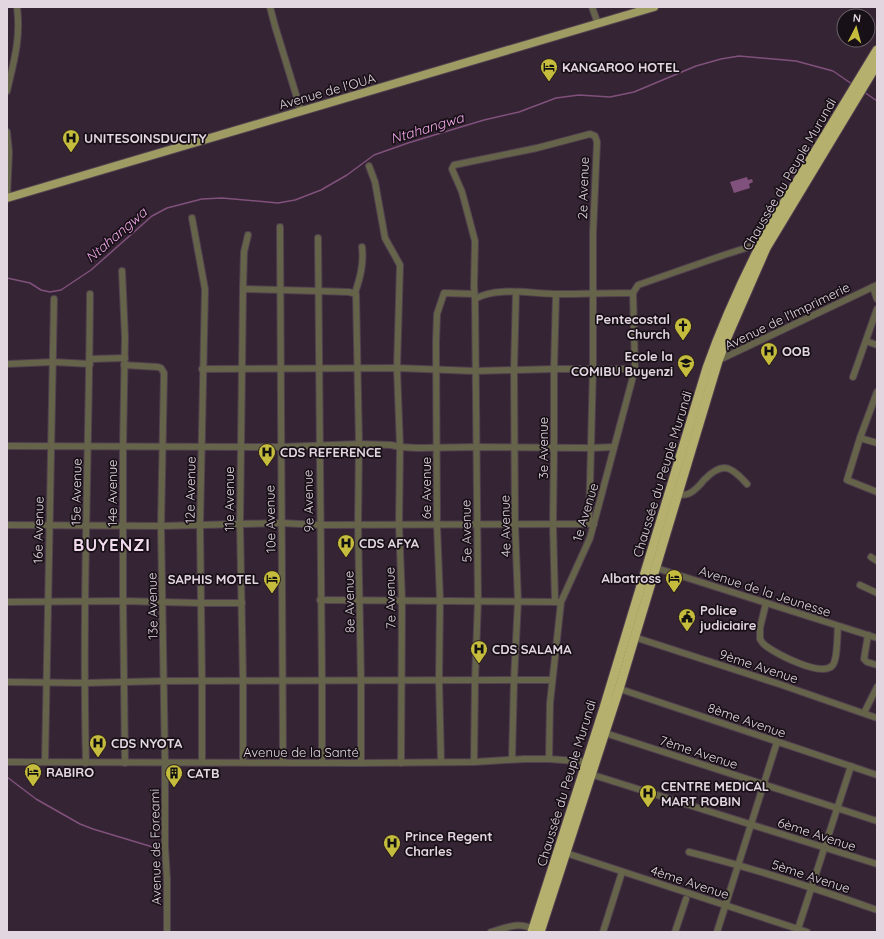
<svg xmlns="http://www.w3.org/2000/svg" width="884" height="939" viewBox="0 0 884 939" font-family="Quicksand,sans-serif">
<style>
.water{fill:#80517c}
.lines{fill:none;stroke-linecap:round;stroke-linejoin:round}
.stream{stroke:#80517c;stroke-width:1.5}
.minor-casing{stroke:#51404f;stroke-width:8}
.major-casing{stroke:#51404f;stroke-width:10}
.highway-casing{stroke:#51404f;stroke-width:11}
.minor{stroke:#656349;stroke-width:6}
.major{stroke:#9e9b63;stroke-width:8}
.highway{stroke:#b5b06d;stroke-width:9}
.labels{text-anchor:middle;stroke-width:3.5;stroke-linejoin:round;paint-order:stroke}
.poi-label{font-size:13px;font-weight:bold;fill:#e2d6e1;stroke:#181017;text-anchor:start}
.street-label{font-size:13px;fill:#e2d6e1;stroke:#181017}
.water-label{font-size:14px;font-style:italic;fill:#efa7e8;stroke:#181017}
.district-label{font-size:17px;font-weight:bold;letter-spacing:1px;fill:#f3dbef;stroke:#181017}
</style>
<rect width="100%" height="100%" fill="#352433"/>
<path class="water" d="M747 177 748 180 752 179 753 182 749 184 750 188 734 193 730 182Z"/>
<g class="lines">
<g class="stream">
<path d="M864 92 877 101"/>
<path d="M7 278 30 283 41 290 50 292 61 290 91 270 152 216 167 208 202 199 222 198 278 203 295 200 321 190 347 175 374 155 408 143 484 120 519 112 556 98 579 95 610 97 634 92 696 66 721 59 739 56 796 61 833 71 852 84"/>
<path d="M7 777 36 799 80 824 93 829 156 848 161 850"/>
</g>
<g class="minor-casing">
<g id="minor">
<path d="M270 7 275 26 301 111"/>
<path d="M592 7 598 24"/>
<path d="M7 91C14 61 21 38 17 7"/>
<path d="M7 132 9 152 7 198"/>
<path d="M369 166 375 182 385 238 400 265 397 368 400 447 399 525 402 600 401 763"/>
<path d="M192 218 205 289 200 525 202 682V762"/>
<path d="M280 227 283 762"/>
<path d="M318 238 322 681V763"/>
<path d="M122 271 125 337 123 447V601L125 763"/>
<path d="M873 287 877 299"/>
<path d="M243 289 318 291 349 292 356 294 359 444 358 525 361 681V763"/>
<path d="M355 293C360 278 364 264 362 247"/>
<path d="M475 299C496 286 534 294 558 294 583 294 608 293 633 293L638 285 724 255 749 247 762 246"/>
<path d="M866 341 877 345"/>
<path d="M90 359 125 358"/>
<path d="M717 361 877 285"/>
<path d="M7 364 53 362 90 364"/>
<path d="M124 365 158 367 161 368 164 373 161 526 165 762V846L167 879V932"/>
<path d="M202 369 397 368 475 371 554 369H635"/>
<path d="M853 377 877 309"/>
<path d="M877 392 860 438 847 480 877 492"/>
<path d="M860 438 877 443"/>
<path d="M7 446 280 447 359 444 391 445 400 447 418 448 476 447 590 448 614 447"/>
<path d="M678 495C682 495 687 495 690 493 696 490 700 485 704 480 722 461 731 466 747 484"/>
<path d="M7 525 161 526 281 523 320 525 594 524"/>
<path d="M871 557 877 561"/>
<path d="M653 567 877 638"/>
<path d="M860 585 877 593"/>
<path d="M320 600 559 602"/>
<path d="M555 601 553 525 554 448V369L556 294"/>
<path d="M7 602 123 601 200 603H242"/>
<path d="M766 603 760 628V639C761 641 763 644 766 646 777 654 820 677 832 666 838 660 837 634 838 626"/>
<path d="M868 635 864 659 867 662 877 665"/>
<path d="M634 637 779 684 877 718"/>
<path d="M7 682 84 683 164 681 552 680"/>
<path d="M617 688 877 775"/>
<path d="M864 713 877 687"/>
<path d="M605 733 877 821"/>
<path d="M512 759 514 680 518 601 515 525 514 370 516 292"/>
<path d="M549 759 550 703 561 602 590 538 635 369 633 293"/>
<path d="M7 762 361 763 474 762 524 759H549L589 762"/>
<path d="M45 762 54 299"/>
<path d="M243 762V681L240 524 243 289 244 252 248 235"/>
<path d="M441 762 439 680 440 600 437 525 436 342 437 314 444 293 474 294"/>
<path d="M474 762 475 681 478 600 475 299 474 287 475 241 462 192 452 169 454 165 537 148 590 134 595 136 597 142 593 233V368L589 524"/>
<path d="M86 763C82 606 89 450 90 294"/>
<path d="M590 774 877 864"/>
<path d="M689 852C752 868 815 888 877 910"/>
<path d="M566 853 807 932"/>
<path d="M491 932C505 928 522 920 535 931"/>
<path d="M603 932 622 872"/>
<path d="M675 932 686 899"/>
<path d="M717 932 777 742"/>
<path d="M797 932 851 766"/>
</g>
</g>
<g class="major-casing">
<path id="major" d="M7 198 654 7"/>
</g>
<g class="highway-casing">
<g id="highway">
<path d="M532 932 604 708 707 368C725 317 748 268 773 221L877 50"/>
<path d="M540 932 619 689 718 361 728 335 766 248 877 64"/>
</g>
</g>
<use href="#minor" class="minor"/>
<use href="#major" class="major"/>
<use href="#highway" class="highway"/>
</g>
<defs>
<g id="hotel-pin" transform="scale(0.9)"><path d="M0 17L-7.5 6A9.5 9.5 0 1 1 7.5 6Z" fill="#c5bc3d" stroke="#181017"/><path d="M-6-4.5h1.5V1H6V5H4.5V3h-9V5H-6ZM-4 0a1.8 1.8 0 1 1 3.6 0ZM.5 0V-2.5h3Q6-2.5 6 0Z" fill="#111"/></g>
<g id="hospital-pin" transform="scale(0.9)"><path d="M0 17L-7.5 6A9.5 9.5 0 1 1 7.5 6Z" fill="#c5bc3d" stroke="#181017"/><path d="M-5-5h3v3.5h4V-5h3V5h-3V1.5h-4V5h-3Z" fill="#111"/></g>
<g id="church-pin" transform="scale(0.9)"><path d="M0 17L-7.5 6A9.5 9.5 0 1 1 7.5 6Z" fill="#c5bc3d" stroke="#181017"/><path d="M-1.2-6h2.4v3.5h3.3v2.4h-3.3V6h-2.4V-.1h-3.3v-2.4h3.3Z" fill="#111"/></g>
<g id="school-pin" transform="scale(0.9)"><path d="M0 17L-7.5 6A9.5 9.5 0 1 1 7.5 6Z" fill="#c5bc3d" stroke="#181017"/><path d="M0-5L7-2L0 1L-7-2ZM-4 1L0 2.5L4 1V4Q0 6-4 4Z" fill="#111"/></g>
<g id="civic-pin" transform="scale(0.9)"><path d="M0 17L-7.5 6A9.5 9.5 0 1 1 7.5 6Z" fill="#c5bc3d" stroke="#181017"/><path d="M-.6-6.5H3V-4.5H.6V-3L4-1V1h2V6H-6V1h2V-1L-.6-3ZM-1.2 2.5V6h2.4V2.5Z" fill="#111"/></g>
<g id="building-pin" transform="scale(0.9)"><path d="M0 17L-7.5 6A9.5 9.5 0 1 1 7.5 6Z" fill="#c5bc3d" stroke="#181017"/><path d="M-4-6H4V6H1V3H-1V6H-4ZM-2.5-4.3h1.7v1.8h-1.7ZM.8-4.3h1.7v1.8H.8ZM-2.5-1h1.7V.8h-1.7ZM.8-1h1.7V.8H.8Z" fill="#111"/></g>
</defs>
<g fill-rule="evenodd">
<use href="#hotel-pin" x="549" y="67"/>
<use href="#hospital-pin" x="71" y="138"/>
<use href="#church-pin" x="683" y="326"/>
<use href="#hospital-pin" x="769" y="351"/>
<use href="#school-pin" x="686" y="363"/>
<use href="#hospital-pin" x="267" y="452"/>
<use href="#hospital-pin" x="346" y="543"/>
<use href="#hotel-pin" x="674" y="578"/>
<use href="#hotel-pin" x="272" y="579"/>
<use href="#civic-pin" x="687" y="617"/>
<use href="#hospital-pin" x="479" y="649"/>
<use href="#hospital-pin" x="98" y="743"/>
<use href="#hotel-pin" x="33" y="772"/>
<use href="#building-pin" x="174" y="773"/>
<use href="#hospital-pin" x="648" y="793"/>
<use href="#hospital-pin" x="392" y="843"/>
</g>
<g class="labels">
<g class="poi-label">
<text x="562" y="72">KANGAROO HOTEL</text>
<text x="84" y="143">UNITESOINSDUCITY</text>
<text x="670" y="324" text-anchor="end">Pentecostal<tspan x="670" dy="15">Church</tspan></text>
<text x="782" y="356">OOB</text>
<text x="673" y="361" text-anchor="end">Ecole la<tspan x="673" dy="15">COMIBU Buyenzi</tspan></text>
<text x="280" y="457">CDS REFERENCE</text>
<text x="359" y="548">CDS AFYA</text>
<text x="661" y="583" text-anchor="end">Albatross</text>
<text x="259" y="584" text-anchor="end">SAPHIS MOTEL</text>
<text x="700" y="615">Police<tspan x="700" dy="15">judiciaire</tspan></text>
<text x="492" y="654">CDS SALAMA</text>
<text x="111" y="748">CDS NYOTA</text>
<text x="46" y="777">RABIRO</text>
<text x="187" y="778">CATB</text>
<text x="661" y="791">CENTRE MEDICAL<tspan x="661" dy="15">MART ROBIN</tspan></text>
<text x="405" y="841">Prince Regent<tspan x="405" dy="15">Charles</tspan></text>
</g>
<g class="street-label">
<text transform="translate(327 91) rotate(-16)" y="5">Avenue de l'OUA</text>
<text transform="translate(789 174) rotate(-60)" y="5">Chaussée du Peuple Murundi</text>
<text transform="translate(583 188) rotate(-88)" y="5">2e Avenue</text>
<text transform="translate(787 316) rotate(-26)" y="5">Avenue de l'Imprimerie</text>
<text transform="translate(543 448) rotate(-90)" y="5">3e Avenue</text>
<text transform="translate(662 474) rotate(-73)" y="5">Chaussée du Peuple Murundi</text>
<text transform="translate(426 488) rotate(-90)" y="5">6e Avenue</text>
<text transform="translate(190 490) rotate(-89)" y="5">12e Avenue</text>
<text transform="translate(76 492) rotate(-89)" y="5">15e Avenue</text>
<text transform="translate(112 493) rotate(-90)" y="5">14e Avenue</text>
<text transform="translate(229 499) rotate(-90)" y="5">11e Avenue</text>
<text transform="translate(308 501) rotate(-91)" y="5">9e Avenue</text>
<text transform="translate(585 512) rotate(-73)" y="5">1e Avenue</text>
<text transform="translate(270 519) rotate(-91)" y="5">10e Avenue</text>
<text transform="translate(505 526) rotate(-91)" y="5">4e Avenue</text>
<text transform="translate(38 530) rotate(-89)" y="5">16e Avenue</text>
<text transform="translate(466 531) rotate(-91)" y="5">5e Avenue</text>
<text transform="translate(765 591) rotate(18)" y="5">Avenue de la Jeunesse</text>
<text transform="translate(390 598) rotate(-91)" y="5">7e Avenue</text>
<text transform="translate(349 602) rotate(-91)" y="5">8e Avenue</text>
<text transform="translate(152 606) rotate(-91)" y="5">13e Avenue</text>
<text transform="translate(759 666) rotate(18)" y="5">9ème Avenue</text>
<text transform="translate(747 720) rotate(19)" y="5">8ème Avenue</text>
<text x="301" y="757">Avenue de la Santé</text>
<text transform="translate(699 752) rotate(18)" y="5">7ème Avenue</text>
<text transform="translate(566 783) rotate(-73)" y="5">Chaussée du Peuple Murundi</text>
<text transform="translate(817 834) rotate(18)" y="5">6ème Avenue</text>
<text transform="translate(155 847) rotate(-91)" y="5">Avenue de Foreami</text>
<text transform="translate(811 876) rotate(18)" y="5">5ème Avenue</text>
<text transform="translate(690 882) rotate(18)" y="5">4ème Avenue</text>
</g>
<g class="water-label">
<text transform="translate(427 128) rotate(-17)" y="5">Ntahangwa</text>
<text transform="translate(116 235) rotate(-41)" y="5">Ntahangwa</text>
</g>
<g class="district-label">
<text x="112" y="551">BUYENZI</text>
</g>
</g>
<rect width="884" height="939" fill="none" stroke="#e2d6e1" stroke-width="16"/>
<g transform="translate(856 28) rotate(6)"><circle r="19" fill="#181017" stroke="#695f68"/>
<path d="M0-3L7 15L0 10L-7 15Z" fill="#c5bc3d"/>
<text y="-6" font-size="11" font-weight="bold" text-anchor="middle" fill="#e2d6e1">N</text>
</g>
</svg>
